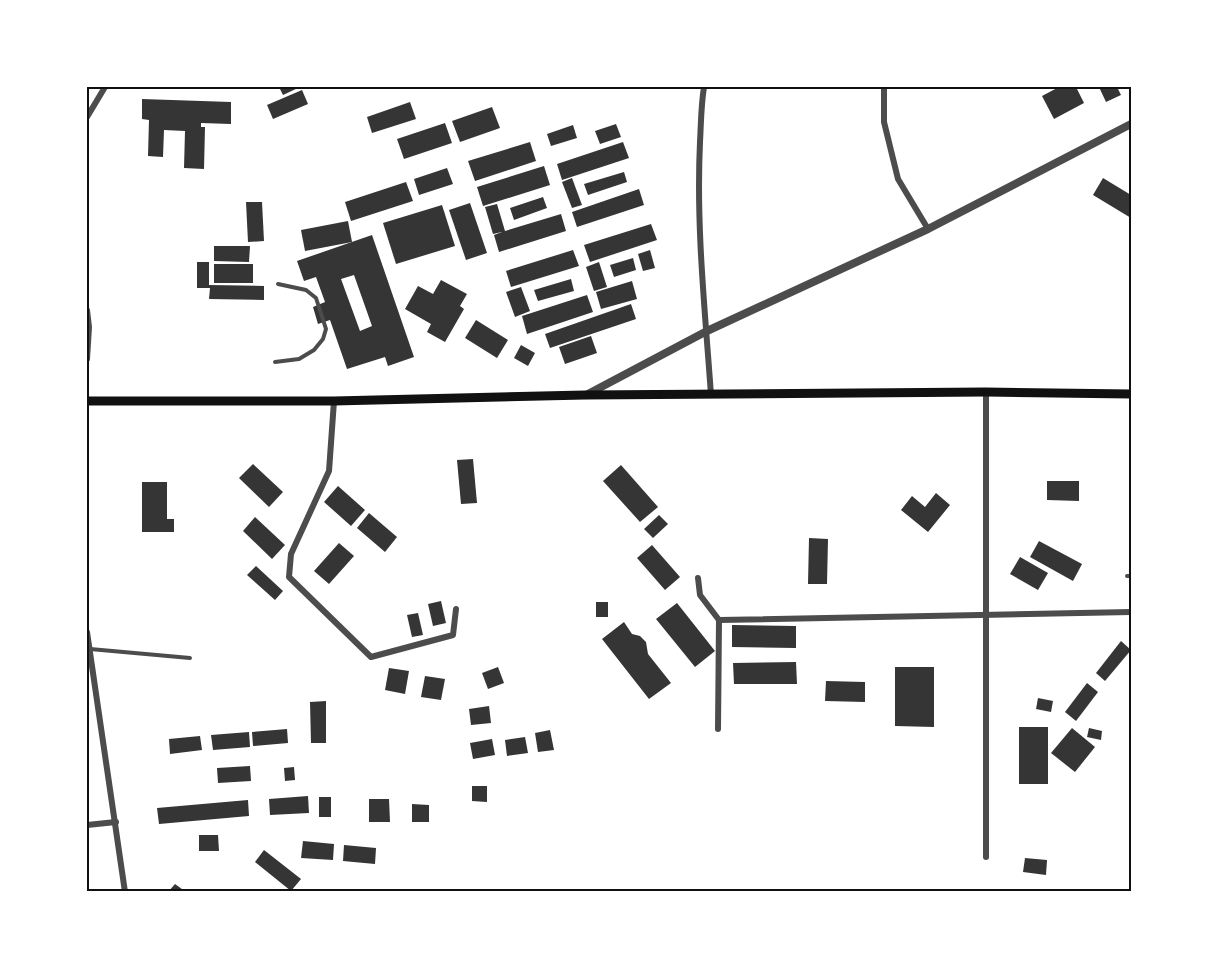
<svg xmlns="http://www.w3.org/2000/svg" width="1218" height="979" viewBox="0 0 1218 979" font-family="Georgia,serif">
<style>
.building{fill:#353535;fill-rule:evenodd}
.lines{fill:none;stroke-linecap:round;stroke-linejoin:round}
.service{stroke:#4c4c4c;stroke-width:4}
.minor{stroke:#4c4c4c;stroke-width:6}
.tertiary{stroke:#4c4c4c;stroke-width:8}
.secondary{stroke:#111;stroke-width:9}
.neatline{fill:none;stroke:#111;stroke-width:2}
</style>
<rect width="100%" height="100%" fill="#fff"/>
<g class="building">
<path d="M279 87H300L283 95Z"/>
<path d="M1059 87H1076L1084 103 1054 119 1042 96Z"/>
<path d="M1099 87H1117L1121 95 1106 102Z"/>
<path d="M302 90 308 104 273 119 267 105Z"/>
<path d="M142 99 231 102V124L201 123V127H205L204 169 184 168 185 131 164 130 163 157 148 156 149 120 142 119Z"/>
<path d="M410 102 416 119 372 133 367 117Z"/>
<path d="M492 107 500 128 460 142 452 121Z"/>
<path d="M445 123 452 143 404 159 397 139Z"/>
<path d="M616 124 621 137 600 144 595 131Z"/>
<path d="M573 125 577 138 551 146 547 134Z"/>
<path d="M530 142 536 161 475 181 468 161Z"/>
<path d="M623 142 629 158 562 180 557 164Z"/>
<path d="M544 166 550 185 483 206 477 187Z"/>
<path d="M447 168 453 184 419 195 414 179Z"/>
<path d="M624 172 627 182 588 195 584 184Z"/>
<path d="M572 178 582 205 572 208 562 182Z"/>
<path d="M1103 178 1131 195V218L1093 195Z"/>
<path d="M406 182 413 201 351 221 345 202Z"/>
<path d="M639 189 644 205 577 227 572 212Z"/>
<path d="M543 197 547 208 514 220 510 208Z"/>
<path d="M246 202H262L264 241 248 242Z"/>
<path d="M470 203 487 253 466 260 449 210Z"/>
<path d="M497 204 505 231 561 214 566 231 499 252 494 235 502 232 493 234 485 207Z"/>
<path d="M442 205 455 246 396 264 383 223Z"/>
<path d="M348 221 352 242 305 251 301 230Z"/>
<path d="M651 224 657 240 590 262 584 245Z"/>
<path d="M372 235 414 357 388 366 385 357 347 369 330 320 318 324 313 307 325 302 316 277 304 281 297 261ZM354 275 372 326 360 331 341 279Z"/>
<path d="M214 246H250L249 262 214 261Z"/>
<path d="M573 250 579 266 511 287 506 271Z"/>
<path d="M650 250 655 268 643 271 638 254Z"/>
<path d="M633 258 636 270 614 277 610 265Z"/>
<path d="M197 262H209V285L264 286V300L209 299 210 288H197Z"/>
<path d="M599 262 607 287 594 291 586 267Z"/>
<rect x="214" y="264" width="39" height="19"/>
<path d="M571 279 574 291 538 301 534 290Z"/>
<path d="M441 280 467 294 460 306 464 309 445 342 427 332 431 324 405 309 418 286 433 294Z"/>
<path d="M632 281 637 299 601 309 596 292Z"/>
<path d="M521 287 530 311 515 317 506 292Z"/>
<path d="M587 295 593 312 527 334 522 316Z"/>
<path d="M631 304 636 319 550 348 545 334Z"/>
<path d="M476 320 508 340 497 358 465 338Z"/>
<path d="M591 336 597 353 565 364 559 347Z"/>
<path d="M521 345 535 353 528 366 514 358Z"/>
<path d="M473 459 477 503 461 504 457 460Z"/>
<path d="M253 464 283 492 269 507 239 478Z"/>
<path d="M621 465 658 507 640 522 603 481Z"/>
<path d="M1047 481H1079V501L1047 500Z"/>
<path d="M142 482H167V519H174V532H142Z"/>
<path d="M338 486 365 510 351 526 324 502Z"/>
<path d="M936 493 950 505 928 532 901 510 912 496 925 507Z"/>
<path d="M369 513 397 537 385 552 357 528Z"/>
<path d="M659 515 668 524 653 538 644 529Z"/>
<path d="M255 517 285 545 272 559 243 531Z"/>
<path d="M809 538 828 539 827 584H808Z"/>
<path d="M1039 541 1082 564 1073 581 1030 557Z"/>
<path d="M339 543 354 556 329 584 314 571Z"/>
<path d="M652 545 680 577 665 590 637 558Z"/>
<path d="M1020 557 1048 573 1038 590 1010 574Z"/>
<path d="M256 566 283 591 275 600 247 575Z"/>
<path d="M441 601 446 623 433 626 428 604Z"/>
<rect x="596" y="602" width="12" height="15"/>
<path d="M677 603 715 651 695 667 656 619Z"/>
<path d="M418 613 423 635 412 637 407 615Z"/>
<path d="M624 622 632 634 640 636 646 642 648 654 671 683 649 699 602 639Z"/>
<path d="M732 625 796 626V648L732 647Z"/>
<path d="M1121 641 1131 650 1105 681 1096 673Z"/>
<path d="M796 662 797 684H734L733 663Z"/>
<path d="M498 667 504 683 488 689 482 673Z"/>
<path d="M895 667H934V727L895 726Z"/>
<path d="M389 668 409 671 405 694 385 690Z"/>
<path d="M425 676 445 679 441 700 421 697Z"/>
<path d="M826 681 865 682V702L825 701Z"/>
<path d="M1087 683 1098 692 1076 721 1065 712Z"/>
<path d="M1038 698 1053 701 1051 712 1036 709Z"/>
<path d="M326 701V743H311L310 702Z"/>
<path d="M489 706 491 723 471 725 469 709Z"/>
<rect x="1019" y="727" width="29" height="57"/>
<path d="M1072 728 1095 747 1075 772 1051 753Z"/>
<path d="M1089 728 1102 731 1101 740 1087 737Z"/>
<path d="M287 729 288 743 253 746 252 732Z"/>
<path d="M550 730 554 750 538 752 535 733Z"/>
<path d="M249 732 250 747 213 750 211 735Z"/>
<path d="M200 736 202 750 170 754 169 739Z"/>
<path d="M525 737 528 753 507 756 505 740Z"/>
<path d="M492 739 495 755 473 759 470 743Z"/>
<path d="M250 766 251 781 218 783 217 768Z"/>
<path d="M294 767 295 780 285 781 284 768Z"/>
<path d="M472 786H487V802L472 801Z"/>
<path d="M308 796 309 813 270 815 269 799Z"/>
<rect x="319" y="797" width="12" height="20"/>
<path d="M369 799H389L390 822H369Z"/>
<path d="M248 800 249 816 159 824 157 808Z"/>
<path d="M412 804 429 805V822H412Z"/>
<path d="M199 835H218L219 851H199Z"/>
<path d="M303 841 334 844 333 860 301 858Z"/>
<path d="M344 845 376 848 375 864 343 861Z"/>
<path d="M264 850 301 879 291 891 255 862Z"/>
<path d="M1025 858 1047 860 1046 875 1023 872Z"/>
<path d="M175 884 186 892H168Z"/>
</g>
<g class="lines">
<g class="service">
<path d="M275 362 299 359 314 350 323 339 326 329 316 298 306 290 278 284"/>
<path d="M1127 576H1131"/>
<path d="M90 649 190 658"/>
</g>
<g class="minor">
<path d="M704 87C701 105 701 124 700 142 696 227 705 310 711 395"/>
<path d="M884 87V122L898 179 928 229"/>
<path d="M87 117 105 87"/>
<path d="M87 310 89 327 87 359"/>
<path d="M334 401 329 471 291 554 289 577 371 657 453 635 456 609"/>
<path d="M698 578 700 595 719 620 718 729"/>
<path d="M719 620 1131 612"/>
<path d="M87 632 125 892"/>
<path d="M87 825 116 822"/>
<path d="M986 857V392"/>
</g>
<path class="tertiary" d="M586 395 707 331 928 229 1131 124"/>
<path class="secondary" d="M87 401H334L585 395 986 392 1131 394"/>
</g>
<rect width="1218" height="979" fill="none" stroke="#ffffff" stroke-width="177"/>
<rect x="88" y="88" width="1042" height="802" class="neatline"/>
</svg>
